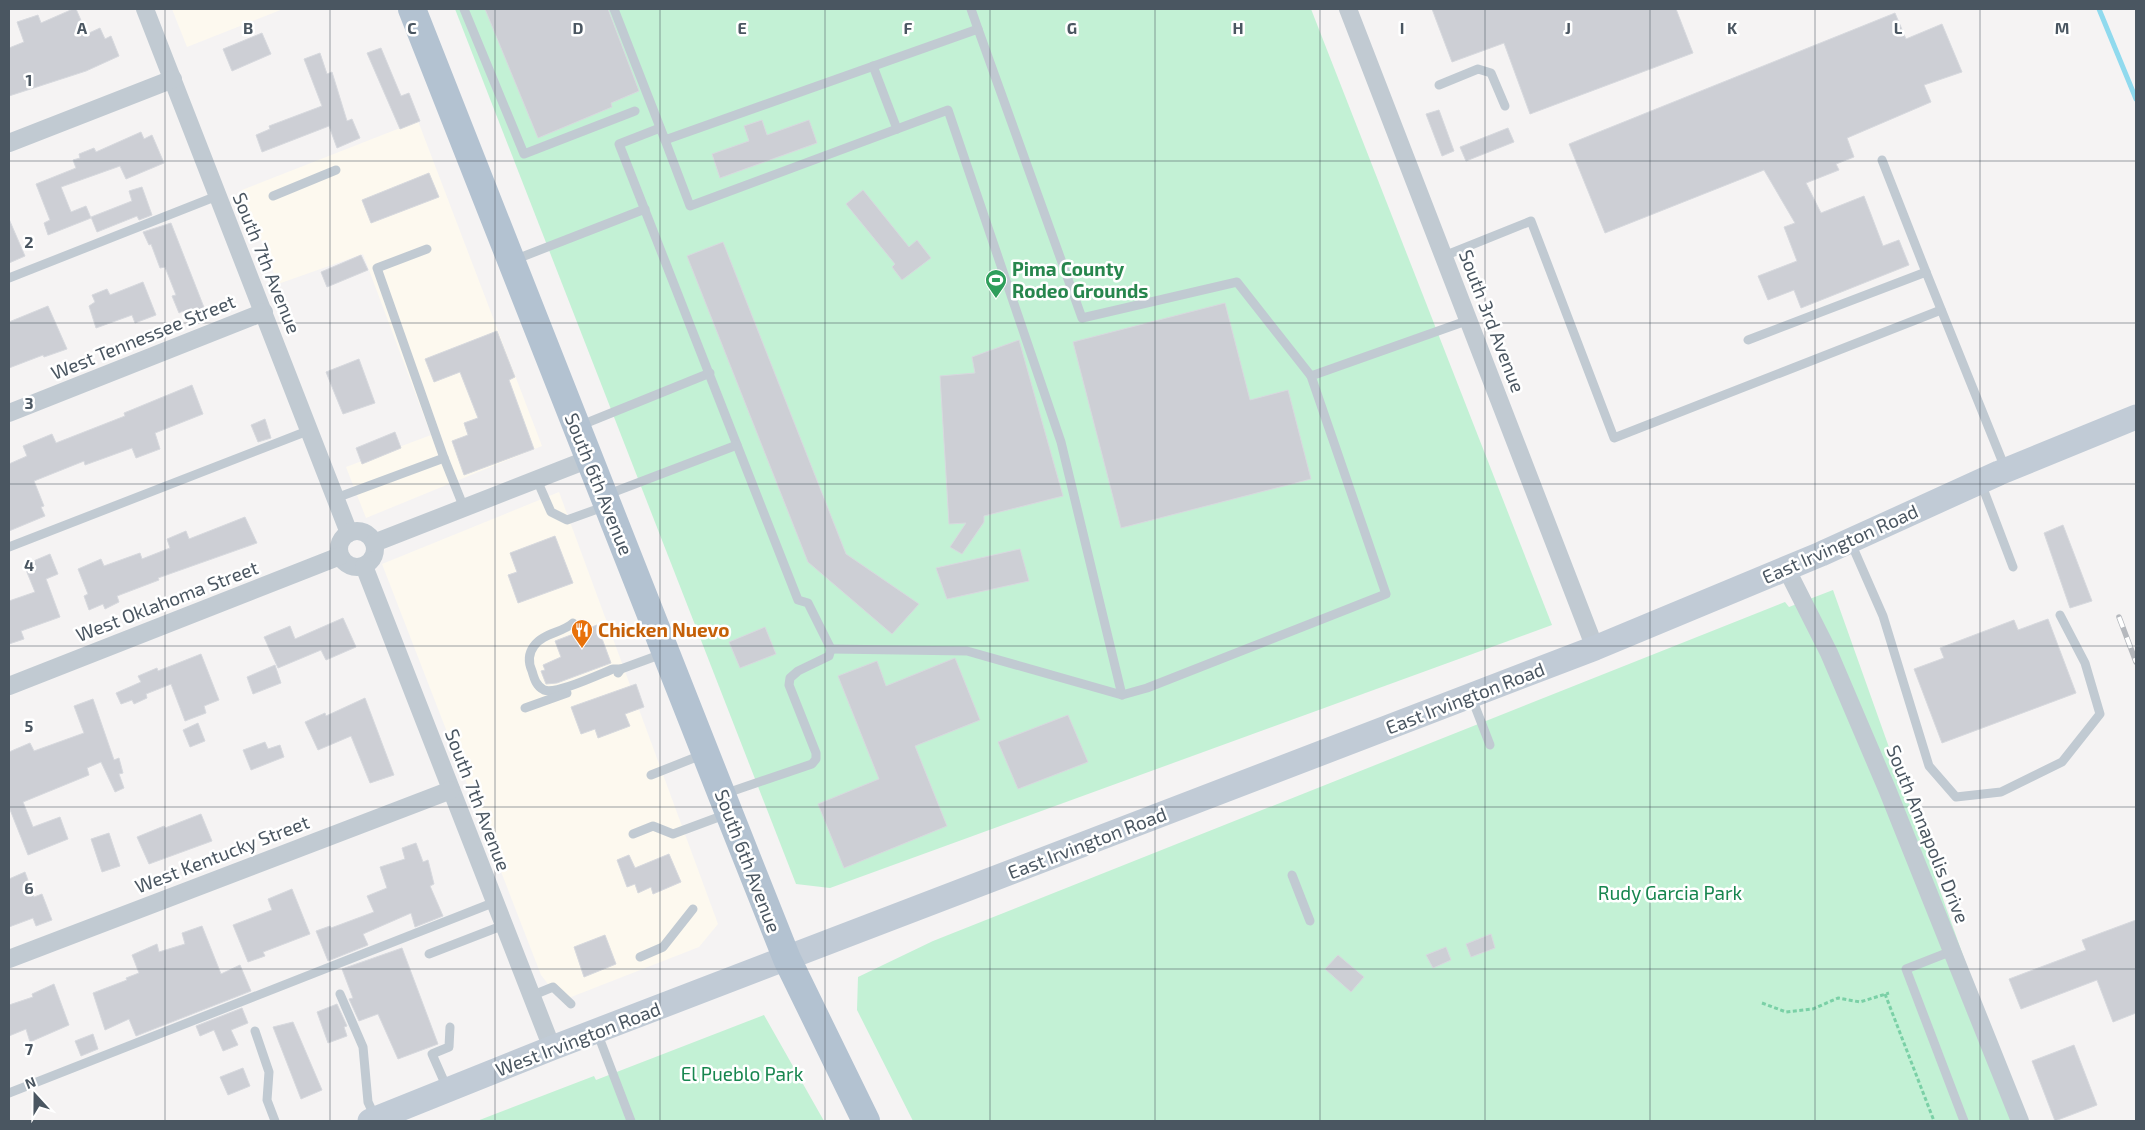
<svg xmlns="http://www.w3.org/2000/svg" width="2145" height="1130" viewBox="0 0 2145 1130" font-family="'Exo 2',sans-serif">
<style>
.commercial{fill:#fdf9ef}
.green{fill:#c3f1d5}
.lines{fill:none;stroke-linecap:round;stroke-linejoin:round}
.stream{stroke:#90daee;stroke-width:5}
.building{fill:#cdcfd5;stroke:#d7d9de}
.path{stroke:#7ad0a6;stroke-width:3;stroke-dasharray:4 2.5;stroke-linecap:butt}
.lane{stroke:#c1cad2;stroke-width:9}
.street{stroke:#c1cad2;stroke-width:18}
.secondary{stroke:#c1cbd6;stroke-width:25}
.primary{stroke:#b3c2d1;stroke-width:28}
.rail-casing{stroke:#b5b8bd;stroke-width:5.5}
.rail{stroke:#fff;stroke-width:4;stroke-dasharray:11;stroke-linecap:butt}
.grid{fill:none;stroke:#4a5661;stroke-width:1;stroke-opacity:0.55}
.labels{text-anchor:middle;stroke-width:5;stroke-linejoin:round;paint-order:stroke}
.street-label{font-size:19px;fill:#4a5661;stroke:#fff}
.leisure-label{font-size:19px;font-weight:bold;fill:#27864d;stroke:#fff;text-anchor:start}
.food-label{font-size:19px;font-weight:bold;fill:#c56008;stroke:#fff;text-anchor:start}
.park-label{font-size:19px;fill:#17864f;stroke:#fff}
.grid-label{font-size:16px;text-anchor:middle;font-weight:bold;fill:#4a5661;stroke:#fff;stroke-width:5;stroke-linejoin:round;paint-order:stroke}
</style>
<rect width="100%" height="100%" fill="#f5f3f3"/>
<g class="commercial">
<path d="M172 9H283L187 47Z"/>
<path d="M418 121 542 446 366 518 346 467 431 435 363 254 278 284 242 190Z"/>
<path d="M559 492 718 924 699 947 561 1001 541 975 382 564Z"/>
</g>
<g class="green">
<path d="M455 9H1311L1552 625 830 888 796 884Z"/>
<path d="M1833 590 2022 1121H913L857 1010 858 977 933 941 1785 602 1789 607Z"/>
<path d="M764 1015 824 1121H477L594 1076 596 1080Z"/>
</g>
<g class="lines">
<path class="stream" d="M2099 9 2136 99"/>
</g>
<g class="building">
<path d="M73 9H76L87 34 100 28 105 39 111 36 119 56 86 71 9 96V48L24 42 17 22 38 15 41 23Z"/>
<path d="M485 9H608L639 91 611 103 612 107 538 138Z"/>
<path d="M1432 9H1676L1693 53 1530 114 1504 43 1452 62Z"/>
<path d="M1895 13 1906 39 1942 24 1962 72 1924 85 1931 102 1847 138 1854 157 1836 164 1839 170 1806 183 1821 213 1864 196 1883 246 1899 240 1909 265 1801 308 1794 290 1768 300 1758 276 1797 261 1784 227 1795 223 1764 170 1605 233 1569 144Z"/>
<path d="M262 33 271 54 232 71 223 49Z"/>
<path d="M381 48 401 96 409 93 420 121 400 129 367 53Z"/>
<path d="M320 53 327 74 332 72 347 121 352 119 360 138 337 148 329 126 262 152 256 135 270 129 269 126 322 106 304 59Z"/>
<path d="M1439 110 1454 151 1442 156 1426 114Z"/>
<path d="M762 120 767 135 809 120 817 143 720 178 712 154 749 141 744 126Z"/>
<path d="M1508 128 1514 142 1466 161 1460 147Z"/>
<path d="M141 132 144 139 152 135 164 163 126 179 120 166 61 187 71 212 86 206 91 218 48 235 44 223 50 220 36 184 76 168 73 160 80 158 79 154 94 148 96 152Z"/>
<path d="M429 173 439 197 371 223 362 200Z"/>
<path d="M142 187 152 215 139 220 137 216 97 232 91 217 132 201 129 191Z"/>
<path d="M863 190 909 247 917 240 931 258 902 280 892 267 895 264 846 204Z"/>
<path d="M9 219 25 256 9 263Z"/>
<path d="M171 223 205 310 185 317 183 311 179 313 172 296 176 295 165 267 160 268 151 244 149 245 143 232Z"/>
<path d="M723 242 846 554 919 604 892 634 808 562 687 256Z"/>
<path d="M361 255 368 270 327 287 321 272Z"/>
<path d="M143 282 156 315 135 323 132 315 96 328 89 306 95 302 92 295 107 289 110 295Z"/>
<path d="M1225 303 1250 400 1288 390 1311 479 1121 528 1073 342Z"/>
<path d="M48 306 67 349 44 357 43 355 9 368V322Z"/>
<path d="M497 331 515 377 509 380 534 449 464 475 452 441 468 435 464 423 478 418 460 372 434 382 425 359Z"/>
<path d="M1019 340 1063 496 984 516V522L962 554 950 547 966 523 949 524 940 376 975 373 972 357Z"/>
<path d="M359 359 375 403 343 414 326 372Z"/>
<path d="M192 385 203 414 155 433 160 449 136 458 132 448 85 465 84 461 34 481 44 506 41 507 45 516 9 531V464L27 456 23 446 52 434 56 443 125 416 124 413Z"/>
<path d="M265 419 271 438 258 442 251 425Z"/>
<path d="M395 432 401 448 362 464 356 448Z"/>
<path d="M245 517 257 543 158 578 159 580 117 596 119 602 105 609 103 604 89 610 84 596 88 594 78 569 101 559 104 566 140 553 142 559 170 548 167 539 186 531 189 539Z"/>
<path d="M2063 525 2092 601 2070 608 2044 533Z"/>
<path d="M555 536 573 583 518 603 508 575 517 572 510 553Z"/>
<path d="M1020 549 1029 581 947 599 936 568Z"/>
<path d="M50 554 58 574 46 579 60 617 21 631 24 639 9 644V601L35 592 24 565Z"/>
<path d="M343 618 356 647 326 660 321 650 278 668 264 637 290 626 295 639Z"/>
<path d="M2048 619 2076 693 1942 743 1914 669 1944 658 1940 648 2014 620 2018 630Z"/>
<path d="M597 625 611 663 557 683 546 684 541 671 545 670 543 665 561 657 555 641Z"/>
<path d="M765 627 776 654 740 668 729 642Z"/>
<path d="M201 654 219 700 204 706 206 713 185 721 171 684 146 694 147 698 134 704 132 700 121 704 116 693 141 682 138 676 157 668 158 671Z"/>
<path d="M955 658 980 720 915 746 947 826 844 868 818 804 879 779 838 676 877 661 886 686Z"/>
<path d="M275 665 281 683 253 694 247 677Z"/>
<path d="M636 684 644 707 625 714 630 726 598 738 595 729 581 734 571 707Z"/>
<path d="M365 698 394 775 370 783 351 736 318 750 305 722 325 713 326 716Z"/>
<path d="M93 699 114 760 119 758 123 773 119 774 124 788 115 792 101 762 87 768 89 775 23 802 33 827 60 817 68 839 28 855 9 807V752L30 743 34 751 84 733 74 706Z"/>
<path d="M1068 715 1088 762 1018 789 998 742Z"/>
<path d="M198 723 205 741 190 747 183 730Z"/>
<path d="M265 742 268 749 280 745 284 757 251 770 243 750Z"/>
<path d="M201 814 212 841 149 864 137 837 164 826 165 828Z"/>
<path d="M109 833 120 866 102 872 91 839Z"/>
<path d="M416 843 423 862 428 860 434 884 430 886 443 916 415 927 411 913 363 934 368 945 328 961 316 931 330 926 331 928 374 912 367 896 387 888 380 867 405 859 402 848Z"/>
<path d="M669 854 681 882 653 894 651 887 638 893 635 884 627 887 617 860 629 855 635 868Z"/>
<path d="M25 872 34 897 42 894 52 920 36 926 33 918 9 927V879Z"/>
<path d="M292 889 310 934 263 952 265 956 248 962 233 925 272 910 268 899Z"/>
<path d="M2136 920V1013L2113 1022 2097 980 2021 1009 2009 979 2086 950 2082 940Z"/>
<path d="M202 926 221 974 240 965 251 991 136 1036 129 1019 105 1030 93 993 127 980 126 978 139 973 132 955 157 944 159 952 185 944 182 933Z"/>
<path d="M1491 934 1495 948 1471 957 1466 944Z"/>
<path d="M605 935 616 964 584 977 574 947Z"/>
<path d="M1446 947 1451 960 1433 968 1426 955Z"/>
<path d="M402 948 438 1044 398 1059 378 1014 359 1021 349 999 353 998 342 969Z"/>
<path d="M1338 955 1364 977 1351 992 1325 969Z"/>
<path d="M54 984 69 1025 30 1042 26 1029 9 1036V1005L33 997 32 994Z"/>
<path d="M337 1004 347 1026 344 1027 347 1036 328 1043 317 1012Z"/>
<path d="M242 1008 248 1023 231 1030 238 1045 223 1051 214 1030 200 1036 196 1026Z"/>
<path d="M293 1022 322 1090 301 1099 273 1027Z"/>
<path d="M93 1034 98 1049 81 1056 75 1041Z"/>
<path d="M2074 1045 2097 1105 2055 1121 2032 1061Z"/>
<path d="M243 1068 250 1086 228 1095 220 1077Z"/>
</g>
<g class="lines">
<g class="path">
<path d="M1885 994 1934 1121"/>
<path d="M1762 1003 1786 1012 1813 1009 1838 998 1860 1002 1889 993"/>
</g>
<g class="lane">
<path d="M464 9 524 154 635 111"/>
<path d="M614 9 665 140 978 29 971 9"/>
<path d="M978 29 1082 318 1237 282 1311 376"/>
<path d="M873 66 897 129"/>
<path d="M1439 85 1478 69 1491 73 1505 106"/>
<path d="M665 140 690 206 948 110 1061 442 1122 695 1147 688 1386 594 1311 376 1469 320"/>
<path d="M1882 160 1926 272"/>
<path d="M273 196 336 170"/>
<path d="M427 249 377 268 444 458 464 508"/>
<path d="M1444 256 1531 221 1614 438 1941 310"/>
<path d="M514 260 645 209"/>
<path d="M9 278 217 196"/>
<path d="M1748 340 1926 272 2005 468"/>
<path d="M579 426 710 373"/>
<path d="M537 480 551 512 567 520 606 506"/>
<path d="M1981 483 2013 567"/>
<path d="M606 495 737 445 619 144 660 128"/>
<path d="M336 498 444 458"/>
<path d="M1851 543 1883 616 1929 766 1956 797 2001 792 2062 762 2100 714 2085 663 2060 615"/>
<path d="M9 547 310 430"/>
<path d="M573 623C562 633 543 633 534 646 528 654 528 662 532 671 534 678 536 686 544 690 556 695 600 674 613 669H621"/>
<path d="M831 649 967 651 1122 695"/>
<path d="M618 673 621 669 662 654"/>
<path d="M1471 696 1490 745"/>
<path d="M525 708 567 693"/>
<path d="M651 775 704 754"/>
<path d="M724 794 812 764 816 759V753L789 685 790 678 798 671 829 656 831 649 808 603 798 600 737 445"/>
<path d="M633 834 653 826 673 834 727 814"/>
<path d="M1292 875 1310 921"/>
<path d="M1952 951 1906 969 1964 1121"/>
<path d="M429 954 504 925"/>
<path d="M640 957 663 947 693 909"/>
<path d="M340 994 363 1047 368 1102 375 1117"/>
<path d="M531 996 553 987 571 1004"/>
<path d="M255 1031 269 1072 267 1100 275 1121"/>
<path d="M597 1032 631 1121"/>
<path d="M447 1088 432 1054 449 1047 450 1027"/>
<path d="M9 1093 495 902"/>
</g>
<g class="street">
<path d="M145 9 349 533"/>
<path d="M1348 9 1595 648"/>
<path d="M9 143 173 79"/>
<path d="M9 413 264 312"/>
<circle cx="357" cy="549" r="18"/>
<path d="M374 543 589 459"/>
<path d="M364 566 552 1048"/>
<path d="M1786 568 1829 653 1887 789 2020 1121"/>
<path d="M9 686 340 556"/>
<path d="M9 959 451 790"/>
</g>
<path class="secondary" d="M370 1121 552 1048 1595 648 1821 554 1999 473 2136 417"/>
<path class="primary" d="M412 9 729 813 787 959 866 1121"/>
<g class="rail-casing">
<path id="rail" d="M2119 617 2136 662"/>
</g>
<use href="#rail" class="rail"/>
</g>
<path class="grid" d="M165 9V1121M330 9V1121M495 9V1121M660 9V1121M825 9V1121M990 9V1121M1155 9V1121M1320 9V1121M1485 9V1121M1650 9V1121M1815 9V1121M1980 9V1121M9 161H2136M9 323H2136M9 484H2136M9 646H2136M9 807H2136M9 969H2136"/>
<defs>
<g id="stadium-pin" transform="scale(1.125)"><path d="M0 17L-7.5 6A9.5 9.5 0 1 1 7.5 6Z" fill="#2e9e5b" stroke="#fff"/><path d="M0-5a6.5 5 0 1 0 0 10a6.5 5 0 1 0 0-10ZM-3.5-1.8h7v3.6h-7Z" fill="#fff"/></g>
<g id="restaurant-pin" transform="scale(1.125)"><path d="M0 17L-7.5 6A9.5 9.5 0 1 1 7.5 6Z" fill="#e8710a" stroke="#fff"/><path d="M-5-6h1v4h1v-4h1v4h1v-4h1v5L-1.5 .5V6h-2V.5L-5-1ZM5-6V6H3V1.5H1.5Q1.5-4 5-6Z" fill="#fff"/></g>
</defs>
<g fill-rule="evenodd">
<use href="#stadium-pin" x="996" y="280"/>
<use href="#restaurant-pin" x="582" y="630"/>
</g>
<g class="labels">
<g class="street-label">
<text transform="translate(267 263) rotate(68)" y="7">South 7th Avenue</text>
<text transform="translate(1492 321) rotate(69)" y="7">South 3rd Avenue</text>
<text transform="translate(143 337) rotate(-22)" y="7">West Tennessee Street</text>
<text transform="translate(599 484) rotate(68)" y="7">South 6th Avenue</text>
<text transform="translate(1840 544) rotate(-24)" y="7">East Irvington Road</text>
<text transform="translate(167 601) rotate(-21)" y="7">West Oklahoma Street</text>
<text transform="translate(1465 698) rotate(-21)" y="7">East Irvington Road</text>
<text transform="translate(478 800) rotate(69)" y="7">South 7th Avenue</text>
<text transform="translate(1928 834) rotate(68)" y="7">South Annapolis Drive</text>
<text transform="translate(1087 843) rotate(-21)" y="7">East Irvington Road</text>
<text transform="translate(222 854) rotate(-21)" y="7">West Kentucky Street</text>
<text transform="translate(748 861) rotate(69)" y="7">South 6th Avenue</text>
<text transform="translate(578 1039) rotate(-21)" y="7">West Irvington Road</text>
</g>
<g class="leisure-label">
<text x="1012" y="276">Pima County<tspan x="1012" dy="22">Rodeo Grounds</tspan></text>
</g>
<g class="food-label">
<text x="598" y="637">Chicken Nuevo</text>
</g>
<g class="park-label">
<text x="1670" y="900">Rudy Garcia Park</text>
<text x="742" y="1081">El Pueblo Park</text>
</g>
</g>
<g class="grid-label">
<text x="82" y="34">A</text>
<text x="248" y="34">B</text>
<text x="412" y="34">C</text>
<text x="578" y="34">D</text>
<text x="742" y="34">E</text>
<text x="908" y="34">F</text>
<text x="1072" y="34">G</text>
<text x="1238" y="34">H</text>
<text x="1402" y="34">I</text>
<text x="1568" y="34">J</text>
<text x="1732" y="34">K</text>
<text x="1898" y="34">L</text>
<text x="2062" y="34">M</text>
<text x="29" y="86">1</text>
<text x="29" y="248">2</text>
<text x="29" y="409">3</text>
<text x="29" y="571">4</text>
<text x="29" y="732">5</text>
<text x="29" y="894">6</text>
<text x="29" y="1055">7</text>
</g>
<rect width="2145" height="1130" fill="none" stroke="#4a5661" stroke-width="20"/>
<g transform="translate(35 1095) rotate(339)" stroke="#ffffff" stroke-width="4" paint-order="stroke">
<path d="M0-4L9 19L0 12L-9 19Z" fill="#4a5661"/>
<text y="-8" font-size="14" font-weight="bold" text-anchor="middle" fill="#4a5661">N</text>
</g>
</svg>
